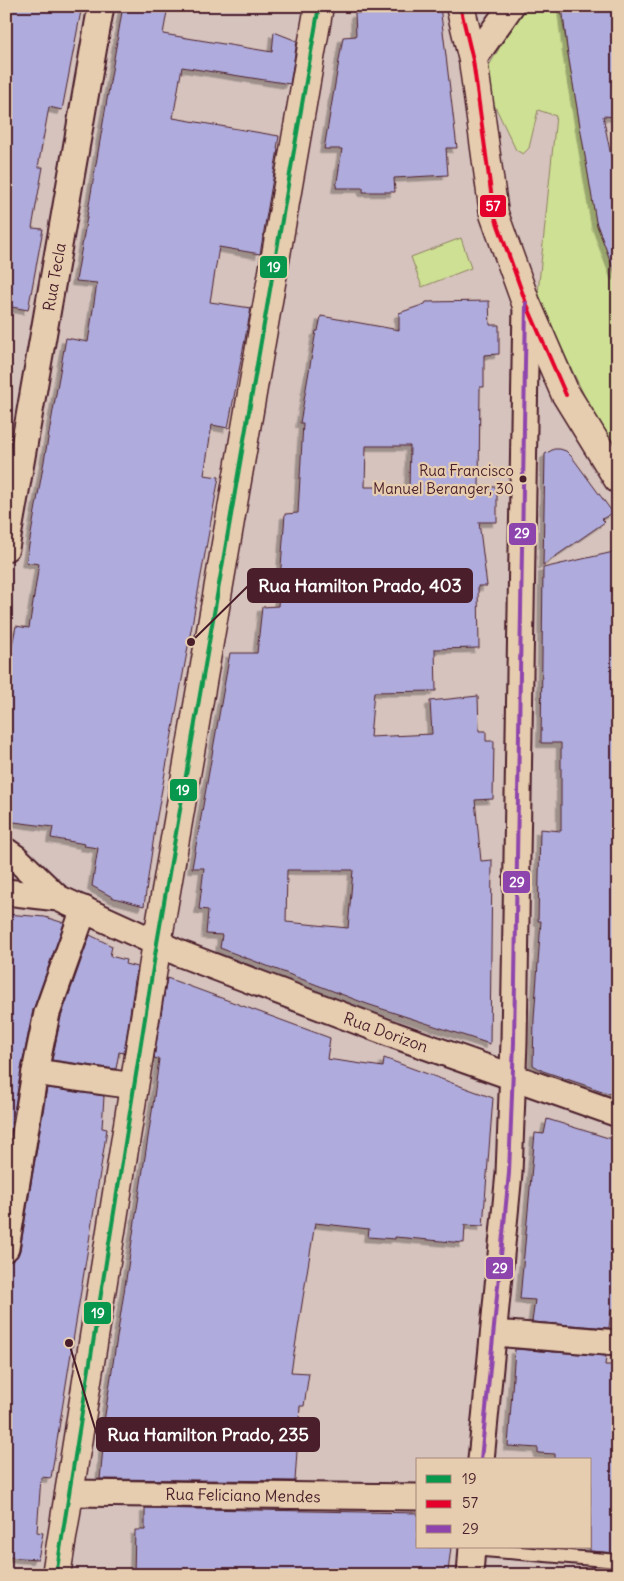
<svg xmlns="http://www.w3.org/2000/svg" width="624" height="1581" viewBox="0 0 624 1581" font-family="Delius,sans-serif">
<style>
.green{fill:#cee094;stroke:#8c8060}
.building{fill:#afacdd;stroke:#4a1f2b;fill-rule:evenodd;filter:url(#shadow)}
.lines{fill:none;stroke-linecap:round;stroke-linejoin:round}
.service-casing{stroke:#4a1f2b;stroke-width:16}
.minor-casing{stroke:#4a1f2b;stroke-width:29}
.secondary-casing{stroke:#4a1f2b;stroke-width:31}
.service{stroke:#e7cdaf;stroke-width:12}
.minor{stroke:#e7cdaf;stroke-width:25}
.secondary{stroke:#e7cdaf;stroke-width:28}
.bus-1-casing{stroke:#e7cdaf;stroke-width:8}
.bus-2-casing{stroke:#e7cdaf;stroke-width:8}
.bus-3-casing{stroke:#e7cdaf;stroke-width:8}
.bus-1{stroke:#07984d;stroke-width:4}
.bus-2{stroke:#e4002b;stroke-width:4}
.bus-3{stroke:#8e44ad;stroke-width:4}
.bus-dot{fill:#4a1f2b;stroke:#e7cdaf;stroke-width:2}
.labels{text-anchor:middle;stroke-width:4.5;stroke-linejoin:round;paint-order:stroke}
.bus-label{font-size:15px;fill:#4a1f2b;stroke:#e7cdaf;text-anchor:end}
.street-label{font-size:16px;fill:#4a1f2b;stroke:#e7cdaf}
.leader{fill:none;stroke:#4a1f2b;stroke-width:2}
.callout-dot{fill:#4a1f2b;stroke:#e7cdaf;stroke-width:2}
.callout{fill:#4a1f2b;stroke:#4a1f2b;stroke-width:2}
.callout-label{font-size:18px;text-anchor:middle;font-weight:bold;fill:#fff}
.line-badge{stroke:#e7cdaf;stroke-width:2}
.badge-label{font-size:14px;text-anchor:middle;font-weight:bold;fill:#fff}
</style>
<defs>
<filter id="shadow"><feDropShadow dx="-4.5" dy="4.5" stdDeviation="0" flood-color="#0004"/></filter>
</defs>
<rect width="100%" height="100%" fill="#d6c3bd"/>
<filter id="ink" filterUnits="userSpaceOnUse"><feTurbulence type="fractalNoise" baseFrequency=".02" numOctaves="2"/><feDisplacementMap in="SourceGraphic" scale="10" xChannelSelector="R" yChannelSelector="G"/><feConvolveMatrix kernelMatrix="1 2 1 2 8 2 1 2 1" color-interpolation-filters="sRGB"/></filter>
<g filter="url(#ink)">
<g class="green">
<path d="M524 6H560L597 226 618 279V453L594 416 560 345 538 293 556 116 538 110 529 148 523 154 516 150 492 100 487 69Z"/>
<path d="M461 238 471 268 422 287 411 257Z"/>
</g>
<g class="building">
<path d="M6 6H60L81 11 62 110 49 107 38 167H43L32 228 43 229 28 310 6 306Z"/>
<path d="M123 6H168L163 34 272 52 274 32 297 41 290 84 182 67 173 118 279 136 277 149H278L260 254 219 247 210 302 251 308 228 428 212 425 204 475 219 477 156 822 144 906 114 898 92 886 98 848 84 846 85 844 51 838 53 827 6 821V676L16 626 29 628 39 564 26 562 66 338 88 342 97 283 76 281Z"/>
<path d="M376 6H440L457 148H446L448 175 394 178 395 192H363V188H336L342 149H324L343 37 356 36 355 13H360V8Z"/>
<path d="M562 6H618V117L603 116 618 191V275L616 276 596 222 567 48Z"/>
<path d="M489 301 490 325H499V354L484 355V387H480L479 487H497V522H479L487 586H478L479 648 435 649 436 691 374 692 370 737 432 734 430 701 478 696 479 731H486V741H494L493 799 475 800 481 861 492 860 490 1044 367 1004 220 948 222 935 206 934 208 910 199 909 204 868H192L230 653H257L262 607 278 606 285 514 298 513 303 423H300L316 331H318L321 316 399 330V313L425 304 426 302ZM366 446H410L409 487H365ZM287 870H353L348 928 286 922Z"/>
<path d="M554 449H560L566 451 572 457 613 513 602 519 605 522 543 565 545 454Z"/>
<path d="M618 551V1067L614 1095 543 1071 533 1065 534 1019 541 921H538L540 829 561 831V743H541L543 568Z"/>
<path d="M6 914 45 917 64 923 33 1010 21 1070 7 1153Z"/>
<path d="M90 935 112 946 110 956 126 960 125 964 137 967 124 1053 119 1052 116 1069 52 1060 61 1017Z"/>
<path d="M167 978 330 1038 327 1059 383 1067 384 1058 493 1098 483 1226 465 1225 464 1243 395 1237V1239L368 1237 369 1229 315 1223 291 1372 309 1373 304 1406H300L295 1481 100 1479 105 1428H103L153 1105 159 1059 154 1058Z"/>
<path d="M47 1088 104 1096 102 1128 107 1129 51 1478 41 1477 37 1532 43 1533 38 1559 6 1557V1262L12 1261 17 1257 20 1250Z"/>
<path d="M547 1119 618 1141V1310H611L609 1328 532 1322 535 1300 520 1299 535 1133 544 1134Z"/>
<path d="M515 1349 606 1356 605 1365H616L615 1381H618V1553L590 1551V1460H555V1454L538 1453V1448L508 1446Z"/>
<path d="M145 1508 418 1513V1547H451L448 1572 387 1571V1575H134L135 1530H145Z"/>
<path d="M590 1567 618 1569V1575H590Z"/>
</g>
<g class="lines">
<g class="service-casing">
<path id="service" d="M472 1549 618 1561"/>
</g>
<g class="minor-casing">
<g id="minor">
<path d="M473 60 511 6"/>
<path d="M6 548 101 6"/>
<path d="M6 851 16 858 58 898"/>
<path d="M6 892 58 898 181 954 394 1035 618 1114"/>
<path d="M35 1072 134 1086"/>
<path d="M6 1248 35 1072 47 1013 84 909"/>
<path d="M494 1333 618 1343"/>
<path d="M481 1460 509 1173 514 1042 526 303"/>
<path d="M69 1493 418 1497"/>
<path d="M470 1575 472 1547"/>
</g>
</g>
<g class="secondary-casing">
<g id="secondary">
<path d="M460 6 473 60 494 214 526 303 565 393 618 479"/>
<path d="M56 1575 157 943 319 6"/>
</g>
</g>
<use href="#service" class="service"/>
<use href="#minor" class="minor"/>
<use href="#secondary" class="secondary"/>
<g class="bus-1-casing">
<path id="bus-1" d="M56 1575 157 943 319 6"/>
</g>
<g class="bus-2-casing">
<path id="bus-2" d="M460 6 473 60 494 214 526 303 566 395"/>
</g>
<g class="bus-3-casing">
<path id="bus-3" d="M481 1460 509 1173 514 1042 526 303"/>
</g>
<use href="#bus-1" class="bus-1"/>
<use href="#bus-2" class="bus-2"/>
<use href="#bus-3" class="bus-3"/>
</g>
</g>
<circle class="bus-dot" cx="523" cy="479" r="4.5"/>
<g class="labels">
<g class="bus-label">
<text x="514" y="476">Rua Francisco<tspan x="514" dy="18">Manuel Beranger, 30</tspan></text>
</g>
<g class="street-label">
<text transform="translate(54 277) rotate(-80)" y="6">Rua Tecla</text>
<text transform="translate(386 1032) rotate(20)" y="6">Rua Dorizon</text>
<text transform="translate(243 1495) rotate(1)" y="6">Rua Feliciano Mendes</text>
</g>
</g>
<path class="leader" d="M191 642L248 586M69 1343L97 1435"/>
<g class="callout-dot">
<circle cx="191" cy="642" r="5"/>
<circle cx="69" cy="1343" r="5"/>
</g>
<g class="callout">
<rect x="248" y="569" width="224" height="33" rx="5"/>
<rect x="97" y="1418" width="222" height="33" rx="5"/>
</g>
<g class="callout-label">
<text x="360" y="592">Rua Hamilton Prado, 403</text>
<text x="208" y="1441">Rua Hamilton Prado, 235</text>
</g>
<g class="line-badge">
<rect x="479" y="194" width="28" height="24" rx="5" fill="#e4002b"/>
<rect x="259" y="255" width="29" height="24" rx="5" fill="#07984d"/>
<rect x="508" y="522" width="29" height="24" rx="5" fill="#8e44ad"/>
<rect x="169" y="778" width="29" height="24" rx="5" fill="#07984d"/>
<rect x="502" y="870" width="29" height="24" rx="5" fill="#8e44ad"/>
<rect x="485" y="1256" width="29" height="24" rx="5" fill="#8e44ad"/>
<rect x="83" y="1301" width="29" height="24" rx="5" fill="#07984d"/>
</g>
<g class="badge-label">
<text x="493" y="211">57</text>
<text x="274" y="272">19</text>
<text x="522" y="538">29</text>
<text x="183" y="795">19</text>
<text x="517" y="887">29</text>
<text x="500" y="1273">29</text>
<text x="98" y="1318">19</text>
</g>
<rect width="624" height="1581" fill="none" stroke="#e7cdaf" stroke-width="25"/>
<rect x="12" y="12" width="599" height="1556" fill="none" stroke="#4a1f2b" stroke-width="2" filter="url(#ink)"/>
<rect x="416" y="1458" width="175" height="90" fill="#e7cdaf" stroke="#a8877a"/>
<rect x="426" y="1475" width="25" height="8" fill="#07984d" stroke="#a8877a"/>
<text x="462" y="1484" font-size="15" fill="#4a1f2b">19</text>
<rect x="426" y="1500" width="25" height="8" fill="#e4002b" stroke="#a8877a"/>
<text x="462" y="1508" font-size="15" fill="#4a1f2b">57</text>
<rect x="426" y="1525" width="25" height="8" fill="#8e44ad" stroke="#a8877a"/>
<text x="462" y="1534" font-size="15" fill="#4a1f2b">29</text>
</svg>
